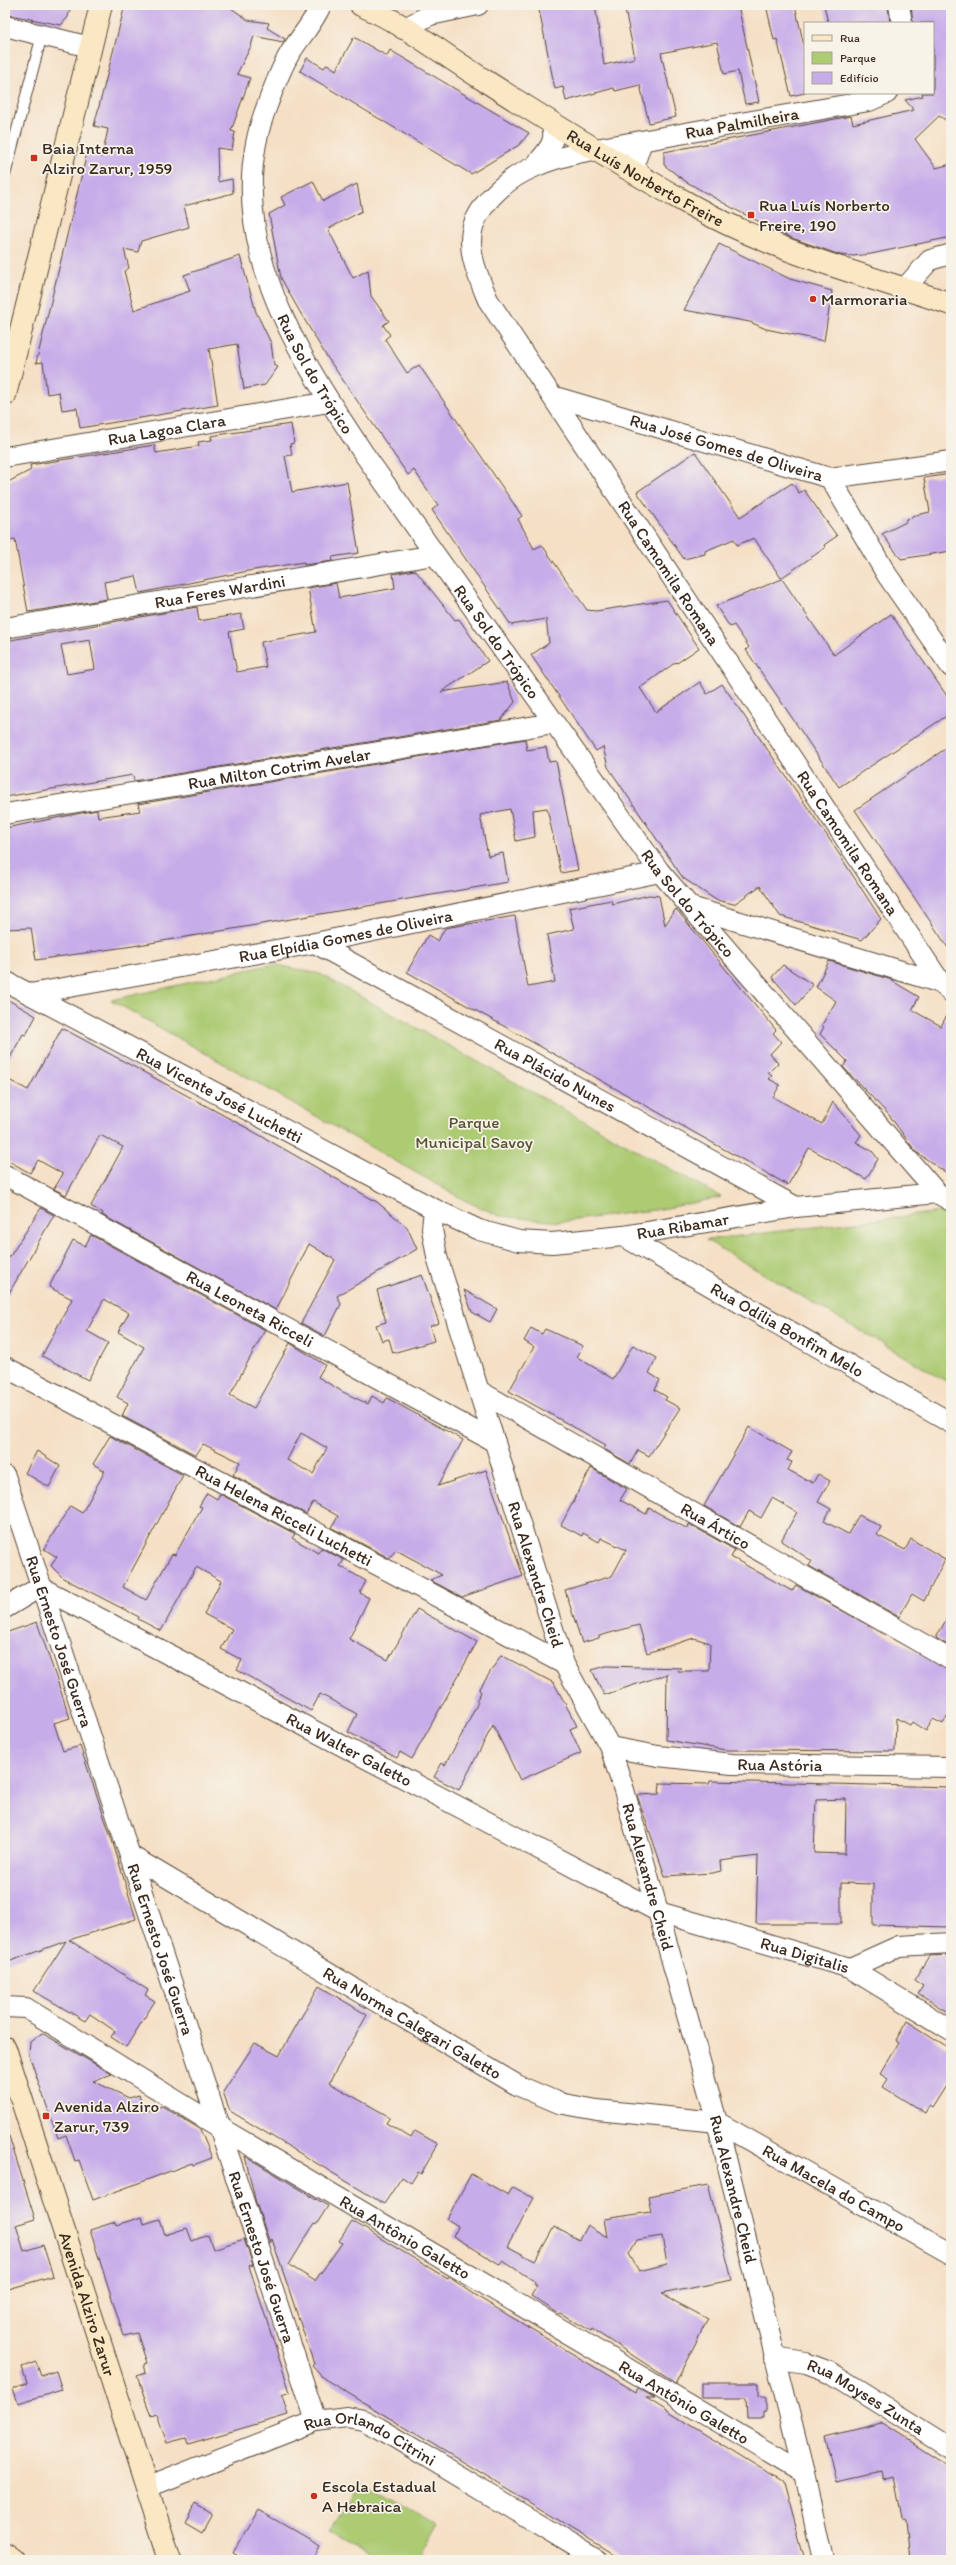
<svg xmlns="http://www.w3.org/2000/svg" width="956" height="2565" viewBox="0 0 956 2565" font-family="Itim,sans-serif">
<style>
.green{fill:#accb73;stroke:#747a48}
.building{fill:#c6ace9;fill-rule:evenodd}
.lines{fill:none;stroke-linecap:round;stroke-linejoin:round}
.lane-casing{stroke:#574537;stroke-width:12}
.street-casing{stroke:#574537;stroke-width:22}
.secondary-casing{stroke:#574537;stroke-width:24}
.lane{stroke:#fff;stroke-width:10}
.street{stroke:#fff;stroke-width:20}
.secondary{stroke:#fae7c3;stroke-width:22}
.poi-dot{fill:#c8321e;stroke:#f7f3e8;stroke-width:1.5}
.labels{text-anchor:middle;stroke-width:3.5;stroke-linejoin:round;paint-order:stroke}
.street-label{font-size:17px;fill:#3b2a1e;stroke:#f7f3e8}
.poi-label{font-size:17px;fill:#3b2a1e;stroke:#f7f3e8;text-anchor:start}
.park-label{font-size:17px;fill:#575233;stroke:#f7f3e8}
</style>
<rect width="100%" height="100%" fill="#f7f3e8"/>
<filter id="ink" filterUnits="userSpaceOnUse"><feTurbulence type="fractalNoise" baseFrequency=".025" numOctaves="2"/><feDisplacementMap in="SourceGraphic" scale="8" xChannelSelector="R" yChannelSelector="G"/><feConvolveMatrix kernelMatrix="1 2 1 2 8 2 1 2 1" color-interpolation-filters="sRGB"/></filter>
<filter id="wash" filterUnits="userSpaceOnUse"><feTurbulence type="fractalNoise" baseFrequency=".012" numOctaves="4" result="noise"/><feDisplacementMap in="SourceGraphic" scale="16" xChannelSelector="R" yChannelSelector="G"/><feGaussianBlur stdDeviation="0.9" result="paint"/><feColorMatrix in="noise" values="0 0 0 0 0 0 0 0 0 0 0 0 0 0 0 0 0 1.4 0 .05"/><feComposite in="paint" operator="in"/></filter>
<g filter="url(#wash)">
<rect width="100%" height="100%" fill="#f5e0c6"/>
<g class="green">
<path d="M273 964 320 974 329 979 721 1197 662 1209 559 1222 500 1216 466 1201 111 1000Z"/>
<path d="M948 1211 951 1213V1384L706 1240Z"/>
<path d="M360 2481 436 2524 416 2560H376L330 2535Z"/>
</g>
<g id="blocks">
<g class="building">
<path d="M5 5H71L68 17 61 25 5 14Z"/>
<path d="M125 5H227L248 20 269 23 267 28 285 39 283 42 254 36 251 46 237 74 250 78 231 131 235 132 232 150 217 148 218 182 232 179 233 193 184 206 189 227 141 241 138 252 124 249 129 268 124 271 134 310 190 291 184 275 240 256 256 312 271 343 274 365 278 367 265 385 244 389 237 344 209 349 218 405 80 428 77 408 62 410 59 392 47 394 43 362 36 363 87 153 102 157 108 129 94 126Z"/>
<path d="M538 5H595L604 65 635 58 624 5H738L759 102 745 104 738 71 724 74 717 42 661 53 676 117 649 123 640 85 615 91 614 88 566 101 563 87 555 89Z"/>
<path d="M766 5H795L805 51V93L791 96 777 39 774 40Z"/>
<path d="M824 5H888L890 23H828Z"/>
<path d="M911 5H951V123L939 116 915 139 936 168 951 164V237L871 254 853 256 840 255 792 238 736 210 685 181 664 165V152L851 116 853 124 914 110 905 100 923 96 922 93H933V23H913Z"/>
<path d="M354 37 387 56 390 50 529 133 519 145 471 174 300 71 307 58 324 68 327 64 336 70Z"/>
<path d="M313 181 323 201 357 184 362 211 328 229 353 278 368 270 371 296 389 321 383 325 390 335 385 339 407 373 419 365 522 516 518 519 534 549 542 545 587 610 596 611 667 600 699 648 677 663 676 662 640 688 656 712 700 682 707 694 722 684 826 834 881 919 862 940 780 916 760 886 734 904 716 900 683 878 608 767 603 747 596 751 531 655 549 643 546 619 511 625 432 510 438 505 414 470 408 475 325 354 297 307 281 278 269 214 285 205 281 197Z"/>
<path d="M719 244 790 279 832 291 824 341 766 329 750 322 684 310Z"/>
<path d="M291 424 294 443 290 444 292 455 285 456 292 492 347 482 359 553 332 557 333 561 304 565V562L248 571 140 593 136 576 104 582 107 599 28 612 15 539 5 541V489L8 482 31 470 30 465 154 445 156 453 199 446 198 442 212 440 211 436Z"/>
<path d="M695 452 740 517 792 483 799 493 804 490 837 536 824 545 825 548 781 578 754 538 737 545 734 539 705 551V554L684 559 637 492Z"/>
<path d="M951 474V551L901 559 882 534 906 522V519L912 518V516L930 512 924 478Z"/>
<path d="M415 570 455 620 459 619 488 661 441 692 507 682 515 702 501 720 134 781 133 775 5 797V641L197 607 199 621 241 614 244 629 229 632 237 672 266 667 261 642 316 632 308 588 336 583 339 598 395 588 393 574ZM90 640 95 669 67 674 61 645Z"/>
<path d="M782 579 834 655 891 614 951 702V713L839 787 746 650 749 647 734 625 730 627 716 606Z"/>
<path d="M525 739 527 750 546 747 549 762 556 761 578 870 561 873 547 808 533 810 535 837 516 841 510 809 480 815 488 856 503 853 508 882 133 946 36 960 31 928 5 929V828L97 810 98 817 140 811 138 804Z"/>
<path d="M951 745V952L855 810Z"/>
<path d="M649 895 659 896 665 925 676 909 776 1030 773 1033 781 1042 770 1054 778 1063 768 1073 772 1076 769 1079 780 1085 773 1097 822 1124 833 1102 861 1135 856 1142 872 1151 878 1159 866 1179 809 1148 788 1185 407 972 428 935 438 941 445 928 515 916 528 987 555 982 547 935 574 929 569 908 611 900 612 904Z"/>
<path d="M829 961 889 979 919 997 912 1010 941 1026 951 1008V1176L916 1152 889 1115 843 1067 847 1061 820 1034 824 1027 822 1025 836 1001 816 987Z"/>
<path d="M783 965 813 985 796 1005 772 977Z"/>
<path d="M5 998 36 1016 26 1035 23 1034 5 1067Z"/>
<path d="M62 1028 247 1128 377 1202 407 1227 417 1249 337 1296 341 1304 325 1336 301 1323 335 1260 309 1244 276 1310 102 1215 103 1213 91 1206 123 1147 100 1135 66 1195 54 1189 63 1174 38 1160 30 1173 5 1159V1078L28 1090Z"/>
<path d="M41 1208 54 1215 5 1300V1264Z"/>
<path d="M91 1235 265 1330 230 1395 254 1408 290 1343 325 1365 318 1377 343 1392 368 1404 372 1396 384 1403 387 1398 463 1440 438 1486 486 1470 523 1576 462 1597 430 1580 442 1575 396 1550 389 1558 332 1528 338 1516 313 1502 306 1514 233 1475 240 1462 203 1444 196 1455 122 1416 128 1403 117 1397 144 1347 118 1332 129 1313 104 1299 87 1331 108 1343 88 1380 42 1356 72 1299 49 1287 73 1240 85 1246ZM301 1433 327 1448 313 1474 287 1460Z"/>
<path d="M422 1275 439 1323 430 1326 434 1341 393 1353 389 1339 382 1341 376 1325 386 1322 377 1290Z"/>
<path d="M464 1290 497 1309 490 1322 472 1312Z"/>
<path d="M531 1328 542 1334 545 1329 583 1346 577 1357 613 1379 633 1345 657 1358 649 1373 660 1380 655 1390 667 1397 665 1400 680 1408 649 1456 638 1450 630 1464 604 1449 606 1445 509 1391 534 1347 524 1341Z"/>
<path d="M749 1427 792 1452 787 1460 792 1462 788 1470 813 1483 818 1474 830 1481 818 1502 831 1509 824 1521 848 1534 859 1515 881 1527 877 1535 905 1550 911 1539 945 1559 924 1601 912 1594 899 1617 809 1566 812 1561 781 1541 797 1512 772 1498 761 1518 749 1511 740 1527 704 1506Z"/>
<path d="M110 1436 183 1475 123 1587 146 1600 172 1554 175 1555 202 1507 199 1506 207 1493 217 1499 220 1494 295 1534 292 1538 318 1553 321 1548 344 1560 340 1566 366 1581 360 1593 369 1598 349 1639 388 1660 417 1609 477 1642 412 1759 400 1752 397 1758 348 1732 357 1714 320 1694 311 1711 237 1670 242 1660 221 1649 232 1629 204 1614 221 1581 196 1567 161 1631 138 1619 139 1617 63 1578 51 1566 57 1557 44 1549 70 1506 82 1513 105 1471 93 1464Z"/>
<path d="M37 1451 60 1466 49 1487 25 1473Z"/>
<path d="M591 1468 627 1489 620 1500 646 1514 649 1508 688 1529 689 1524 735 1550 731 1557 792 1591 796 1585 951 1671V1709L943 1724 933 1719 926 1731 912 1722 910 1725 896 1718 895 1751 726 1750 666 1740 667 1674 604 1695 592 1670 606 1666 681 1668 678 1671H709L710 1643 694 1638 647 1653 639 1625 599 1636V1638L582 1643 565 1590 612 1576 626 1550 601 1538 599 1542 583 1533 582 1536 561 1525Z"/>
<path d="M951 1611V1647L936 1638Z"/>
<path d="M37 1622 70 1718 54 1723 63 1751 80 1746 113 1843 136 1919 69 1940 148 1990 145 1995 155 2001 126 2047 111 2037 115 2031 90 2014 85 2021 34 1991 66 1941 5 1963V1633Z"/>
<path d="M501 1655 554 1683 577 1726 570 1729 581 1753 520 1780 493 1725 459 1790 434 1777 442 1763 445 1765 467 1725 478 1702 476 1701 481 1692 479 1690Z"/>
<path d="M710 1781 951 1787V1927L873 1925V1884L841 1883V1924H756L758 1856 720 1861 721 1871 712 1873 665 1876 637 1795 659 1794 660 1783 709 1784ZM846 1799 845 1854 814 1853 816 1800Z"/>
<path d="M951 1955V2014L918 1994 923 1986 914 1980 929 1956Z"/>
<path d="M319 1986 367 2015 329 2083 390 2117 386 2123 411 2138 415 2131 438 2144 421 2174 418 2172 411 2183 402 2177 384 2204 230 2111 223 2092 255 2043 279 2056Z"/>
<path d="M907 2021 951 2049V2078L932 2108 929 2106 925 2113 883 2087 888 2079 880 2074 899 2042 896 2040Z"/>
<path d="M42 2033 112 2074 93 2081 129 2098 139 2095 144 2112 162 2106 200 2129 212 2158 193 2165 192 2163 93 2200 79 2160 75 2161 66 2135 58 2138 29 2055 30 2042Z"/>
<path d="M5 2136H9L35 2219 16 2225 24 2251 43 2245 53 2276 5 2290Z"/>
<path d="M245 2156 328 2206 316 2225 314 2224 289 2265 315 2281 342 2243 339 2241 352 2221 448 2279 449 2277 483 2300 636 2392 638 2388 655 2398H646L784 2483 805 2560H625L323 2378 312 2366 314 2364 272 2239 270 2243 256 2203Z"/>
<path d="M471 2174 508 2195 513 2187 534 2198 507 2246 535 2261 554 2227 579 2240 587 2225 607 2237 604 2219 651 2212 648 2196 708 2185 732 2280 661 2294 708 2319 675 2383 592 2329 591 2331 560 2313 559 2314 531 2296 537 2286 533 2284 534 2281 503 2261 501 2265 453 2236 458 2226 447 2219ZM662 2236 667 2264 639 2271 629 2254 637 2240Z"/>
<path d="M142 2217 144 2224 160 2219 165 2235 187 2228 192 2241 208 2235 213 2249 244 2239 253 2265 249 2266 290 2392 282 2395 288 2415 188 2444 186 2438 167 2443 157 2414 151 2416 137 2376 146 2373 144 2364 147 2363 137 2333 124 2336 90 2230 115 2222 116 2225Z"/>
<path d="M36 2362 41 2376 56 2371 62 2390 18 2403 13 2388 27 2383 22 2367Z"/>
<path d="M702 2383H759V2396L766 2398V2412H763V2418H747L746 2398H702Z"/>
<path d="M882 2423 951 2467V2552L946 2560H910L906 2521 901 2518 893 2476 883 2479 881 2472 836 2482 825 2437Z"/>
<path d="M195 2504 212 2514 202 2532 185 2522Z"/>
<path d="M258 2510 321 2546 313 2560H245L233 2553Z"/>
</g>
</g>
</g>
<g filter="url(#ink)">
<use href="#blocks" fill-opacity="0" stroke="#574537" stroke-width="1"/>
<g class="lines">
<g class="lane-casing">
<path id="lane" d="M5 175 42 35"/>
</g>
<g class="street-casing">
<g id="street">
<path id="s1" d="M321 5C314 22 300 37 290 53 281 68 274 87 268 103 217 230 295 351 364 454L660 872 937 1193 951 1201"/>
<path d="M899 5 902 23"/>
<path d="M5 26 90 47"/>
<path d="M403 29 430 15 478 5"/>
<path id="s2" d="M887 93 869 101C797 113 724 126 652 139 615 146 568 152 534 167 510 177 486 197 475 221 464 247 478 276 488 300L941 983 951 992"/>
<path d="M642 141 634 165 643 178"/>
<path d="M534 167C546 152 560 141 550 122"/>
<path d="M904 289 930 260 951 254"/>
<path id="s3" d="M552 396 830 478 951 461"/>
<path id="s4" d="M5 457 329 402"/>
<path d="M830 478 887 575 951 667"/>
<path id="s5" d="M5 628 434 555"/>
<path id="s6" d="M5 814 554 723"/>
<path d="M694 908 941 983"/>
<path id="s7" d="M315 943 796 1207"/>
<path id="s8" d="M5 981 434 1209 479 1230 519 1241 552 1243 623 1236 796 1207 937 1193"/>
<path id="s9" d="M30 994 315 943 660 872"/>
<path id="s10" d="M5 1175 495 1442"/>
<path id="s11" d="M434 1209 432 1229 437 1257 564 1664 610 1747 624 1790 717 2122 804 2473 823 2560"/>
<path id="s12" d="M623 1236 951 1423"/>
<path id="s13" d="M5 1367 564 1664"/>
<path id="s14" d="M481 1392 951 1660"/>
<path id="s15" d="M5 1476 316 2421"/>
<path id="s16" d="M5 1608 40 1587 659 1912 850 1968 951 2030"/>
<path id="s17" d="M610 1747 658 1756 732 1764 951 1767"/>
<path id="s18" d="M131 1856 517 2085 559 2103 597 2110 717 2122 951 2254"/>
<path d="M850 1968 899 1946 951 1943"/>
<path id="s19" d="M5 2007 26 2008 219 2127 804 2473"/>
<path id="s20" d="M774 2358 806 2363 830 2372 951 2448"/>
<path id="s21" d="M148 2487 316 2421 347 2417 363 2420 379 2428 598 2560"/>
</g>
</g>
<g class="secondary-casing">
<g id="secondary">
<path id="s22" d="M361 5C404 23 444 55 484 80 551 123 619 165 689 204 772 251 862 274 951 304"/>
<path d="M5 395 101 5"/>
<path id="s23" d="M5 2048 170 2560"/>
<path d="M5 2554 13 2560"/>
</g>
</g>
<use href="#lane" class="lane"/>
<use href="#street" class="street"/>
<use href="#secondary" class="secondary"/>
</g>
</g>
<g class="poi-dot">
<rect x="30" y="154" width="8" height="8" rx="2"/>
<rect x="747" y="211" width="8" height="8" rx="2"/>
<circle cx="813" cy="299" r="4"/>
<rect x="42" y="2112" width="8" height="8" rx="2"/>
<circle cx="314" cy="2496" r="4"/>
</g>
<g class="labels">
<g class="street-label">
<text transform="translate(742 123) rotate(-10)" y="6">Rua Palmilheira</text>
<text dy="6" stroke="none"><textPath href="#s22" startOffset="333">Rua Luís Norberto Freire</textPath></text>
<text dy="6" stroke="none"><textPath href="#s1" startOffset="398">Rua Sol do Trópico</textPath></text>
<text dy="6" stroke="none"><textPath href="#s4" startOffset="164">Rua Lagoa Clara</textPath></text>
<text dy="6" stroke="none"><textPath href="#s3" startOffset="182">Rua José Gomes de Oliveira</textPath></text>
<text dy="6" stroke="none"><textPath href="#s2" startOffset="853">Rua Camomila Romana</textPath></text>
<text dy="6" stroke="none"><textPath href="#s5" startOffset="218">Rua Feres Wardini</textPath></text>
<text dy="6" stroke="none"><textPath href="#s1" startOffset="722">Rua Sol do Trópico</textPath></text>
<text dy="6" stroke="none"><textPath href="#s6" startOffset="278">Rua Milton Cotrim Avelar</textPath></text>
<text dy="6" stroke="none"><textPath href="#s2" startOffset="1177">Rua Camomila Romana</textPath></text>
<text dy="6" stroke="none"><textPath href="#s1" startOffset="1046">Rua Sol do Trópico</textPath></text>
<text dy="6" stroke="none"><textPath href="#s9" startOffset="321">Rua Elpídia Gomes de Oliveira</textPath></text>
<text dy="6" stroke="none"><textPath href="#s7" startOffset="274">Rua Plácido Nunes</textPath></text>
<text dy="6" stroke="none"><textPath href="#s8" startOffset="243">Rua Vicente José Luchetti</textPath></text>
<text dy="6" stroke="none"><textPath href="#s8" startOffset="742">Rua Ribamar</textPath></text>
<text dy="6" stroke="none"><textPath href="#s10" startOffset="279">Rua Leoneta Ricceli</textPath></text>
<text dy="6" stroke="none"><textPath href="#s12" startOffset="189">Rua Odília Bonfim Melo</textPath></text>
<text dy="6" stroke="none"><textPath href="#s13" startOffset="316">Rua Helena Ricceli Luchetti</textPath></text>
<text dy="6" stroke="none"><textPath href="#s14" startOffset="270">Rua Ártico</textPath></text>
<text dy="6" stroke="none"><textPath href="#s11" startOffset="381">Rua Alexandre Cheid</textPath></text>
<text dy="6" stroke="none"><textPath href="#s15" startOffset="174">Rua Ernesto José Guerra</textPath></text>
<text dy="6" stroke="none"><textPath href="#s16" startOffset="390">Rua Walter Galetto</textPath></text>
<text dy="6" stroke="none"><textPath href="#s17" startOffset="171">Rua Astória</textPath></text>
<text dy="6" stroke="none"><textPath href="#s11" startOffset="705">Rua Alexandre Cheid</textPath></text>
<text dy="6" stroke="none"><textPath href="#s15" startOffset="498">Rua Ernesto José Guerra</textPath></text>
<text dy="6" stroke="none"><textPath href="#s16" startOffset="892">Rua Digitalis</textPath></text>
<text dy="6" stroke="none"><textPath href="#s18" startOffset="327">Rua Norma Calegari Galetto</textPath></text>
<text dy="6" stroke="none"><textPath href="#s18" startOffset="788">Rua Macela do Campo</textPath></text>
<text dy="6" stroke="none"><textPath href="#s11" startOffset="1029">Rua Alexandre Cheid</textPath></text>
<text dy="6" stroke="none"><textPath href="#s19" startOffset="464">Rua Antônio Galetto</textPath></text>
<text dy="6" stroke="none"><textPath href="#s15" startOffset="822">Rua Ernesto José Guerra</textPath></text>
<text dy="6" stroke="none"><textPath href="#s23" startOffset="269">Avenida Alziro Zarur</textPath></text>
<text dy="6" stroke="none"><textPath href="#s20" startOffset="101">Rua Moyses Zunta</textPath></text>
<text dy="6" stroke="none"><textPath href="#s19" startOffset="788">Rua Antônio Galetto</textPath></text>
<text dy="6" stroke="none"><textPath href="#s21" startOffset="239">Rua Orlando Citrini</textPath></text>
</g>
<g class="poi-label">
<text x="42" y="154">Baia Interna<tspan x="42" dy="20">Alziro Zarur, 1959</tspan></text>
<text x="759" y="211">Rua Luís Norberto<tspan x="759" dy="20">Freire, 190</tspan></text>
<text x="821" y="305">Marmoraria</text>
<text x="54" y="2112">Avenida Alziro<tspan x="54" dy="20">Zarur, 739</tspan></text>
<text x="322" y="2492">Escola Estadual<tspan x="322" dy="20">A Hebraica</tspan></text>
</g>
<g class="park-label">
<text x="474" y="1128">Parque<tspan x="474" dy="20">Municipal Savoy</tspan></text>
</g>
</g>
<rect width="956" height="2565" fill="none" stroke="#f7f3e8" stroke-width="20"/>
<rect x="804" y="22" width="130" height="72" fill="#f7f3e8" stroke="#aca397"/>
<rect x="812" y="35" width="20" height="6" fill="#fae7c3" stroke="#aca397"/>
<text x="840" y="42" font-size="12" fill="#3b2a1e">Rua</text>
<rect x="812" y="52" width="20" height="12" fill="#accb73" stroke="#aca397"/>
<text x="840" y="62" font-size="12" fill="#3b2a1e">Parque</text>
<rect x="812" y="72" width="20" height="12" fill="#c6ace9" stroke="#aca397"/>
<text x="840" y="82" font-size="12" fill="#3b2a1e">Edifício</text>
</svg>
